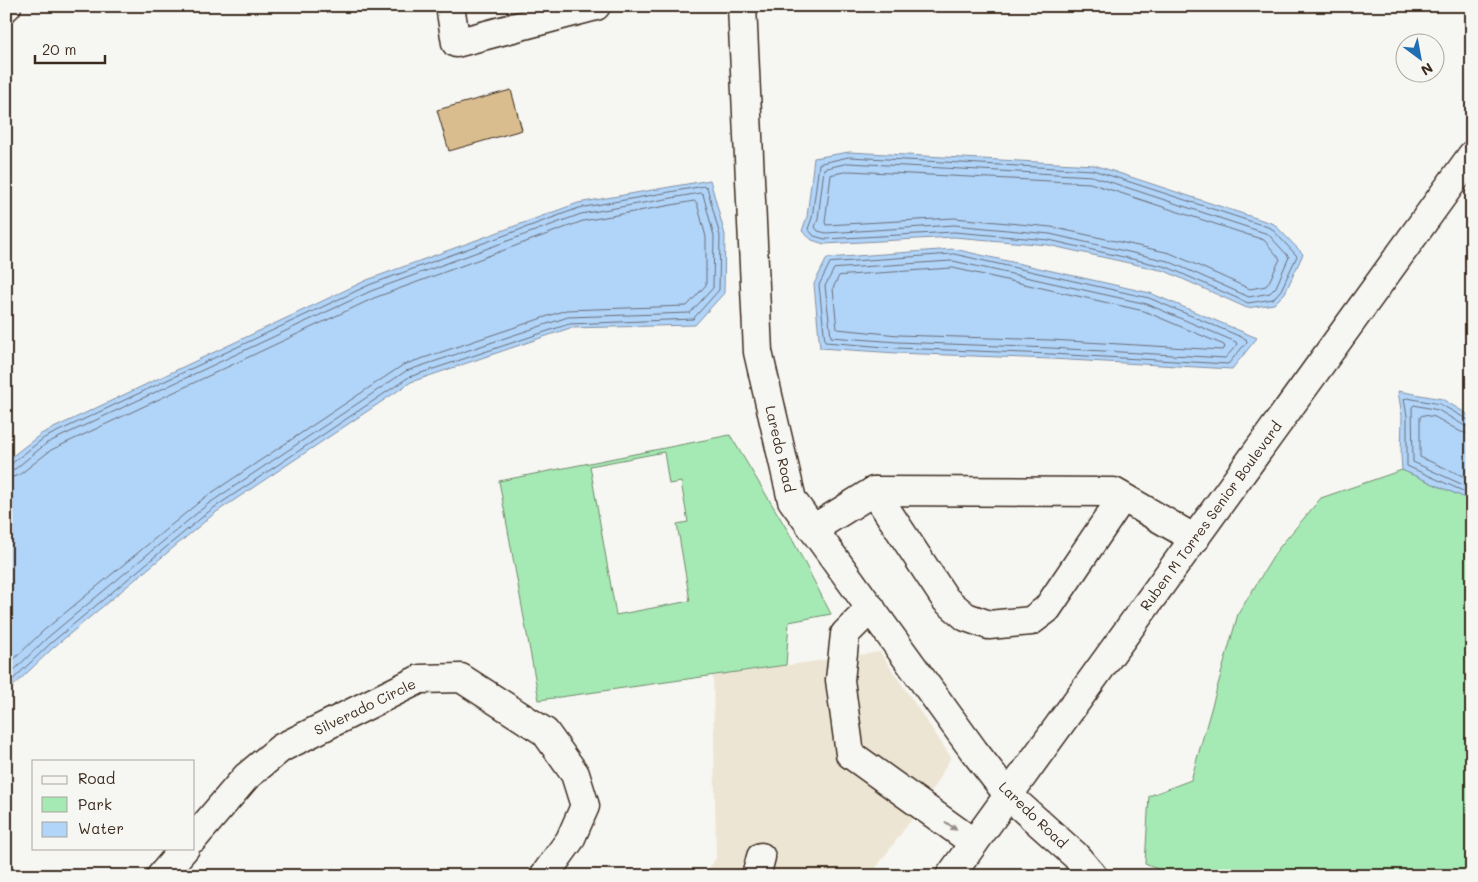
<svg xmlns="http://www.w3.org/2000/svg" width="1478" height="882" viewBox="0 0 1478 882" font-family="Mali,sans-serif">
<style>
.built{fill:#ede5d4}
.green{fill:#a5eab5;stroke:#708a6a;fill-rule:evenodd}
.water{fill:#b1d4f9;stroke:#8290a1}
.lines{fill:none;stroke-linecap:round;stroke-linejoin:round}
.shore{stroke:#6a6e76;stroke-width:1}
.building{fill:#d9bd8e;stroke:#3b2a1e}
.minor-casing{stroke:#3b2a1e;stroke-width:31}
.major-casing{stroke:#3b2a1e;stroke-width:31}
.minor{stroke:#f6f6f2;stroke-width:28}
.major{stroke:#f6f6f2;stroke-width:28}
.oneway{fill:#989088}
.labels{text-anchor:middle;stroke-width:4;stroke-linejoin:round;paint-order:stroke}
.street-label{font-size:14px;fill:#3b2a1e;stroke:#f6f6f2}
</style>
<rect width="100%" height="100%" fill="#f6f6f2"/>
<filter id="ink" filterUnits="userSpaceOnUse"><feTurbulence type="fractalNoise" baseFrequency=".02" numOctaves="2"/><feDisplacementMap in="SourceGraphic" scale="10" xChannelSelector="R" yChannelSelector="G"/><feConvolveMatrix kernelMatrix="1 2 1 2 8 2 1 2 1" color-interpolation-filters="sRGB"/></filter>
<g filter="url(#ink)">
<path class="built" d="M880 652 951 757 931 793 870 876H704L716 858 713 676Z"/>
<g class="green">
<path d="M730 435 788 531 831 614 789 622 786 665 539 700 499 481ZM664 452 669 484 681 482 688 522 677 524 690 601 616 615 590 466Z"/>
<path d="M1402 470 1472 501V876H1174L1145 864 1149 796 1191 780 1238 614 1278 549 1321 498Z"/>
</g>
<g class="water">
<path d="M849 152 1094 165 1274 224 1303 254 1285 293 1274 304 1247 308 1165 271 1048 245 954 237 824 244 812 240 802 231 807 217 814 158Z"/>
<path d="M710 180 725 235 724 293 695 325 570 328 411 382 215 513 54 647 6 693V461L41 434 367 280 578 203Z"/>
<path d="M954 249 1150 293 1257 338 1232 369 1051 359 897 353 820 348 814 284 827 258Z"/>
<path d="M1398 391 1442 399 1472 417V501L1402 470 1401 455 1402 416Z"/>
</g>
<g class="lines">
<g class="shore">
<path d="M849 157 1093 170 1271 228 1297 256 1281 290 1273 299 1248 303 1167 267 1049 240 954 232 825 239 814 236 808 229 812 218 819 164Z"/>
<path d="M849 163 1092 176 1268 234 1289 257 1276 287 1270 293 1249 297 1168 261 1050 234 954 225 826 233 818 231 815 227 818 219 824 169Z"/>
<path d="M850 171 1090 183 1264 240 1280 259 1269 282 1266 286 1250 289 1170 253 1051 227 954 218 826 225 825 222 831 175Z"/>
<path d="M954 254 1149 298 1246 339 1247 342 1228 364 1051 354 897 348 825 342 819 285 830 263Z"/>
<path d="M953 261 1147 304 1236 342 1237 345 1225 358 1051 348 897 342 831 337 825 286 834 269Z"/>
<path d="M953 268 1144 311 1224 345 1225 348 1222 350 1051 340 898 335 837 329 833 288 839 276Z"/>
<path d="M1472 421 1468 420 1440 404 1407 398 1404 399 1407 416V466L1472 495"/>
<path d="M1472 427 1465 426 1438 410 1414 405 1412 407 1413 462 1472 489"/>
<path d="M1472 434 1461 432 1435 417 1423 415 1420 417V457L1472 480"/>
<path d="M6 465 11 464 44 438 369 285 579 208 704 186 707 187 720 236 719 290 693 319 569 324 409 377 212 509 51 643 6 686"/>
<path d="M6 471 15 469 47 443 371 291 581 214 700 193 703 194 714 236 713 288 690 313 568 317 406 371 208 504 47 638 6 678"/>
<path d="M6 479 19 475 51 450 374 298 583 221 694 201 697 203 706 237V285L687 306 566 310 403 365 204 498 42 632 6 667"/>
</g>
</g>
<path class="building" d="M511 90 522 130 449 151 437 110Z"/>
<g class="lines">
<g class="minor-casing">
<g id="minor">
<path d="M450 6 456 43 596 6"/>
<path d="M742 6 758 352 792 500 974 751 1009 796 1075 855 1093 876"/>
<path d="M6 7 7 6"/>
<path d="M874 491 946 600 966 617 989 625 1031 621 1047 609 1122 498"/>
<path d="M813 529 874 491 1114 492 1195 539"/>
<path d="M871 608 845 634 840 680 850 754 974 843"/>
<path d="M194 838 246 777 281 748 420 679 461 678 545 732 575 774 585 806 570 840 544 876"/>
<path d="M161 876 185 848"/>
<path d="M756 876 761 857"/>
</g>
</g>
<g class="major-casing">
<path id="major" d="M950 876 1472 155"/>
</g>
<use href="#minor" class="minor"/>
<use href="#major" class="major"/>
</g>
<defs><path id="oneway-solid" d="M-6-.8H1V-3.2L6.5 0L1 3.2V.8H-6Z" transform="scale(1.25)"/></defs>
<use class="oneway" href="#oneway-solid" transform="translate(951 826) rotate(36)"/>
</g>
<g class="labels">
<g class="street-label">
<text transform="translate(780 449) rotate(77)" y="5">Laredo Road</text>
<text transform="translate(1211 516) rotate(-54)" y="5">Ruben M Torres Senior Boulevard</text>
<text transform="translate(365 707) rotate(-26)" y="5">Silverado Circle</text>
<text transform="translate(1033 815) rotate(44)" y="5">Laredo Road</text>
</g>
</g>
<rect width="1478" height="882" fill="none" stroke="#f6f6f2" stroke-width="25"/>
<rect x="12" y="12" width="1453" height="857" fill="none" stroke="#3b2a1e" stroke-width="2" filter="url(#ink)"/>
<rect x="32" y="760" width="162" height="90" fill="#f6f6f2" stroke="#aba49d"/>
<rect x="42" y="776" width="25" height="8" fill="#f6f6f2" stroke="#aba49d"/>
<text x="78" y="784" font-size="15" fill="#3b2a1e">Road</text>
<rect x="42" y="797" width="25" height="15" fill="#a5eab5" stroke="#aba49d"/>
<text x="78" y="810" font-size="15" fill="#3b2a1e">Park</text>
<rect x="42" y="822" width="25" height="15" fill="#b1d4f9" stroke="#aba49d"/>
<text x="78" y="834" font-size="15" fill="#3b2a1e">Water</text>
<g transform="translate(1420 58) rotate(148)"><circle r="24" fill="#f6f6f2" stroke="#aba49d"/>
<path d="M0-4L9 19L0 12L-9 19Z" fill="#1f6fb2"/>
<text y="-8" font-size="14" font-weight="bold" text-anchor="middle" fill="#3b2a1e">N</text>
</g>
<path d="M35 55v8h70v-8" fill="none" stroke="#3b2a1e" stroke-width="2.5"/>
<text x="42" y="55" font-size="15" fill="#3b2a1e" stroke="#f6f6f2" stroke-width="4" paint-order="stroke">20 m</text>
</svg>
